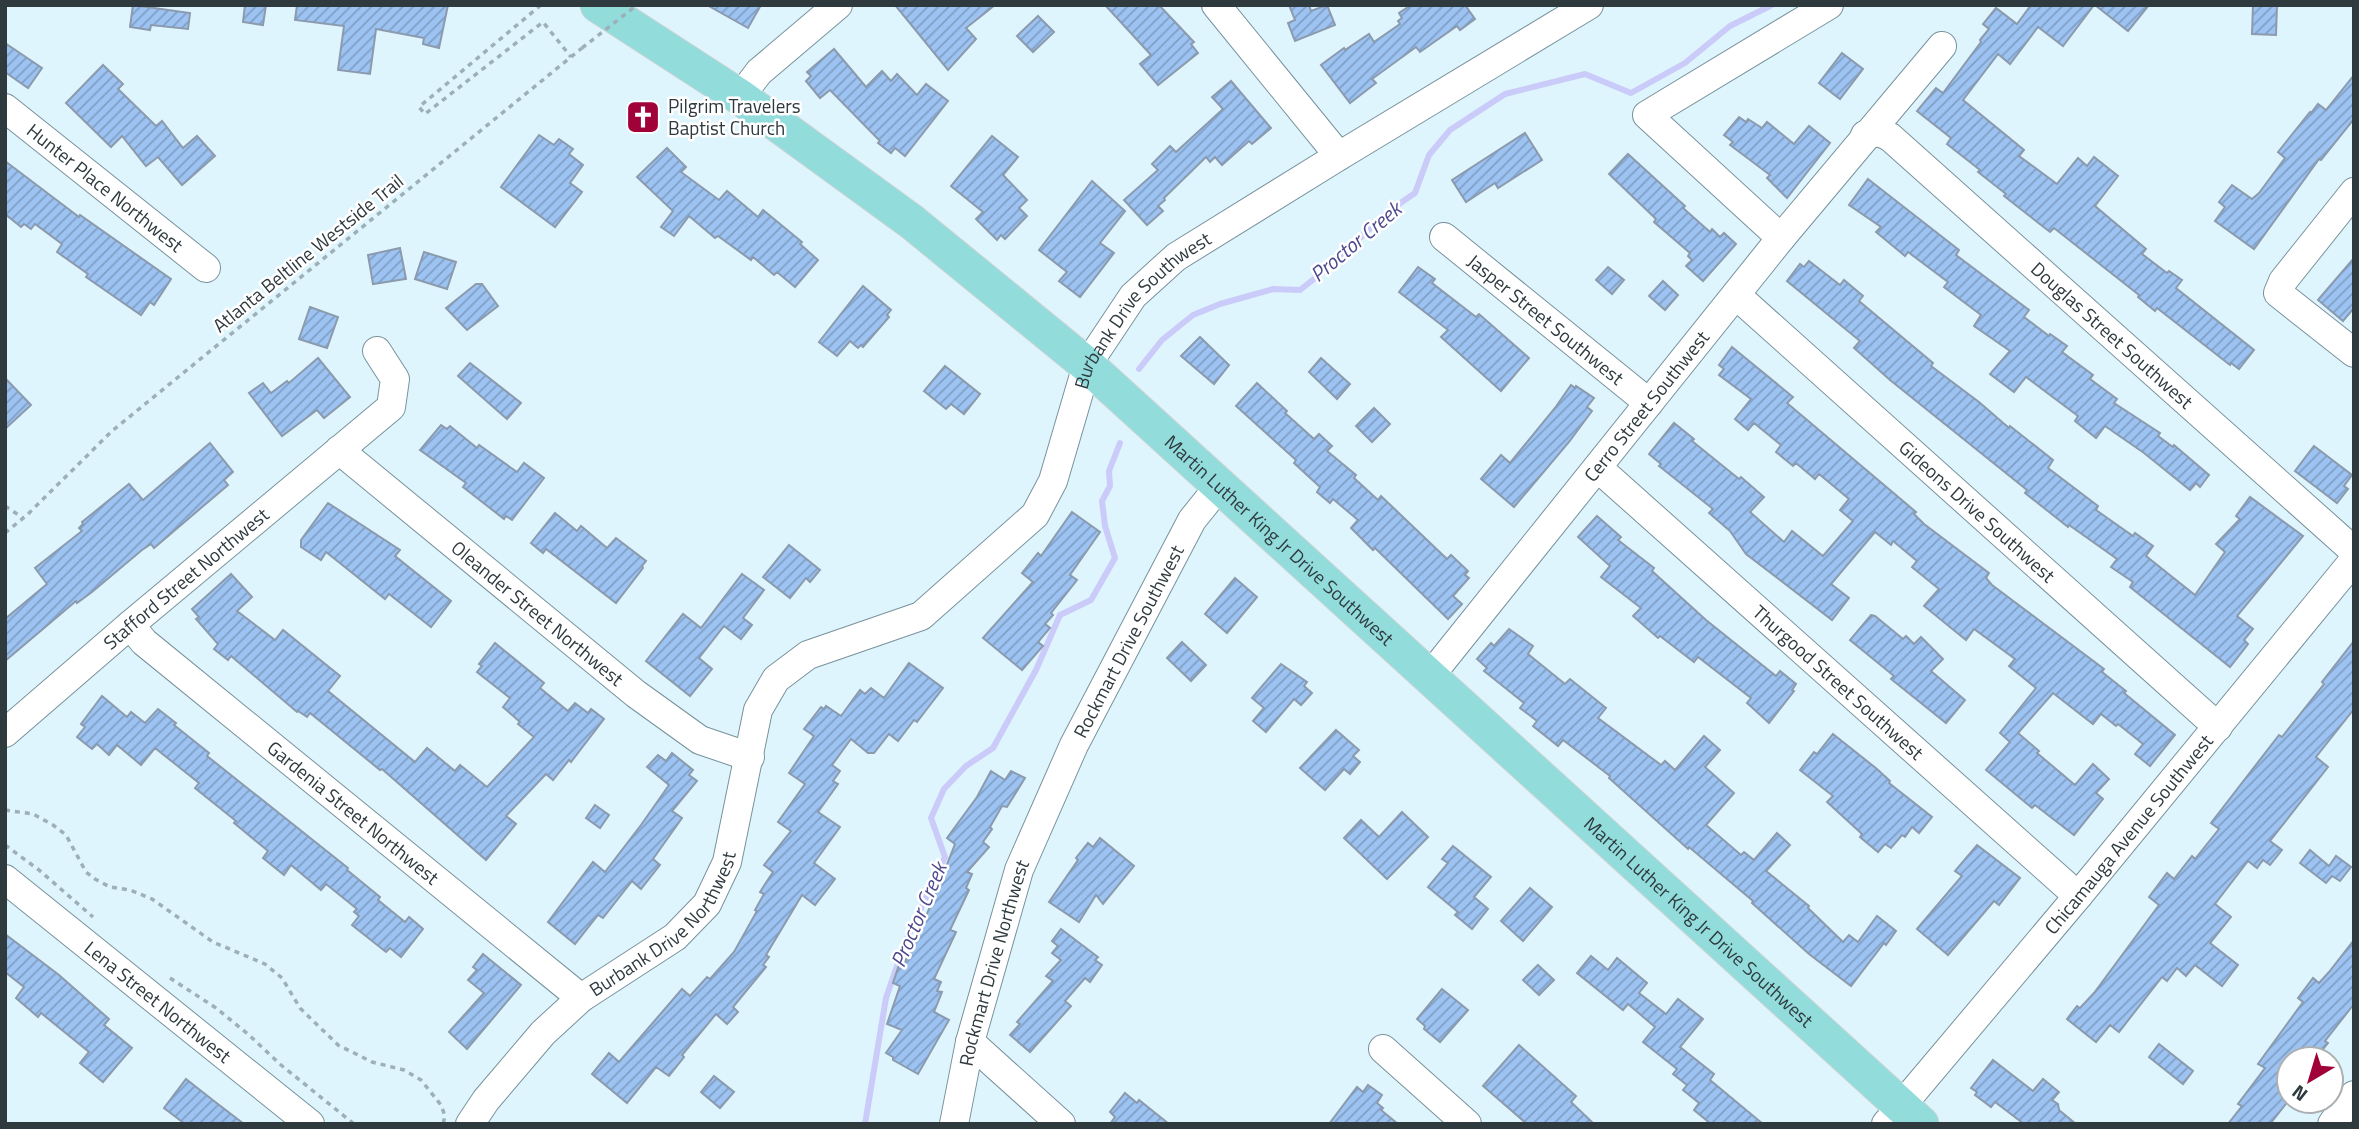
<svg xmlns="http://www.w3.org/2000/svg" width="2359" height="1129" viewBox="0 0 2359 1129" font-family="'Titillium Web',sans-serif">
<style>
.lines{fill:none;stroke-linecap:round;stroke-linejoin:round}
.stream{stroke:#cacbf9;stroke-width:6}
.building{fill:url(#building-hatch);stroke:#8b9aad;stroke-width:2}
.minor-casing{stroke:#78929c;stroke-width:30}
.major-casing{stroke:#d1d4d5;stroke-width:37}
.path{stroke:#9dafb7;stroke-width:3.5;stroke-dasharray:5 5;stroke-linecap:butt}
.minor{stroke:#fff;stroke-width:28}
.major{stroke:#92dcdc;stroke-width:35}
.path-bridge{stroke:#9dafb7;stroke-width:3.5;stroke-dasharray:5 5;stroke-linecap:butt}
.labels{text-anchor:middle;stroke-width:5;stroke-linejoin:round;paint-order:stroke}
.poi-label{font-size:19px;fill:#2f3a3f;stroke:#fff;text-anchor:start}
.street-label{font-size:19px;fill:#2f3a3f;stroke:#fff}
.water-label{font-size:21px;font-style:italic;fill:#4d498d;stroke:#fff}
</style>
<defs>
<pattern id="building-hatch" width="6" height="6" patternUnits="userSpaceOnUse" patternTransform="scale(1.75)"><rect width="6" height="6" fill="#9cc3f2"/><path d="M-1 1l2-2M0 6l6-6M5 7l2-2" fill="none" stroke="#809fc5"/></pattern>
</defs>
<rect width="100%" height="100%" fill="#dff5fe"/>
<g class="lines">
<g class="stream">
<path d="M1139 369 1162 340 1193 315 1220 304 1273 289 1300 290 1324 271 1389 211 1415 193 1429 155 1450 130 1505 94 1585 74 1631 93 1685 63 1730 26 1772 5"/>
<path d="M865 1124 886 998 906 940 945 857 931 818 944 789 966 766 993 748 1036 670 1060 615 1091 600 1115 558 1105 526 1102 501 1110 486 1109 471 1120 443"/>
</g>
</g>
<g class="building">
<path d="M133 5 190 13 188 29 151 25 150 30 130 27Z"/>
<path d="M245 5H266L263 25 243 22Z"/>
<path d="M297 5H448L439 48 423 44 424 38 376 29 370 74 338 70 344 26 295 20Z"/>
<path d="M707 5H761L748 28Z"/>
<path d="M895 5H995L966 28 976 39 948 70Z"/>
<path d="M1105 5H1159L1194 42 1191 44 1198 53 1158 85 1140 64 1151 55Z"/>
<path d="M1289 5H1309L1311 11 1327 5 1335 25 1295 41 1288 23 1295 20Z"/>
<path d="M1411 5H1465L1475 19 1460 30 1457 26 1420 52 1416 47 1372 79 1376 83 1350 103 1321 65 1344 48 1345 50 1369 34 1374 42 1400 24 1398 21 1402 18 1399 13Z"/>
<path d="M2031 5H2094L2063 46 2038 27 2010 64 1998 54 1963 100 2024 150 2019 156 2057 184 2078 158 2087 166 2094 157 2118 176 2095 206 2146 249 2142 254 2167 273 2169 271 2182 280 2176 288 2254 350 2239 369 2231 363 2230 365 2157 308 2155 311 2138 297 2139 295 2054 228 2050 232 2004 196 2006 194 1978 172 1980 170 1947 144 1951 138 1917 111 1936 88 1943 93 1981 42 1980 40 1989 29 1983 24 1996 8 2017 24Z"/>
<path d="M2095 5H2149L2128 31Z"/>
<path d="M2253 5H2277L2276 35 2252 34Z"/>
<path d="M1038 16 1054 32 1033 52 1017 36Z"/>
<path d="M5 43 42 68 28 88 5 72Z"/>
<path d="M834 49 866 87 882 71 891 81 897 74 917 95 926 84 948 101 905 156 895 148 891 153 878 143 880 141 830 90 820 98 806 81 811 76 807 72Z"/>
<path d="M1842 53 1863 69 1840 99 1819 83Z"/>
<path d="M103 65 123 84 118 89 156 126 162 121 183 148 197 136 215 156 182 185 158 157 146 166 122 136 111 147 66 103Z"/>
<path d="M2354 75V119L2321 160 2319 159 2254 249 2215 221 2225 207 2219 202 2232 185 2252 199 2259 193 2285 158 2278 152 2310 112 2311 113 2318 104 2326 110Z"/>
<path d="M1231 81 1271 128 1252 144 1249 141 1222 165 1215 157 1210 162 1206 157 1164 198 1165 200 1158 206 1163 211 1147 225 1124 200 1158 170 1152 164 1170 146 1176 152 1223 109 1212 97Z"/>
<path d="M1739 117 1746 122 1748 119 1762 128 1767 122 1794 144 1809 126 1830 143 1787 198 1767 178 1770 175 1730 145 1733 142 1724 135Z"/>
<path d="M1525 133 1542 160 1498 188 1495 183 1466 202 1452 180Z"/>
<path d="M539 135 554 145 559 139 573 149 569 154 583 165 570 183 582 192 555 227 501 187Z"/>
<path d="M992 136 1018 157 1003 175 1027 200 1019 208 1027 216 1005 239 1001 235 997 240 976 219 983 212 951 186Z"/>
<path d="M667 148 686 167 681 172 719 200 727 191 758 217 763 210 802 242 800 244 818 260 795 287 777 272 774 275 753 257 751 260 718 236 715 238 689 216 674 236 661 227 673 211 637 177Z"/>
<path d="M1628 154 1685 206 1683 208 1710 232 1712 229 1720 237 1724 233 1736 244 1703 281 1686 266 1692 260 1688 256 1690 253 1654 222 1656 219 1609 174Z"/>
<path d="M5 161 79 217 80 215 171 279 154 305 150 302 141 315 86 277 88 274 57 252 62 244 35 224 31 229 24 224 21 227 5 214Z"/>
<path d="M1868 179 1959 250 1956 255 2029 310 2024 317 2049 336 2050 334 2067 346 2062 352 2093 375 2090 379 2117 399 2114 403 2160 433 2158 436 2173 447 2174 445 2209 475 2200 487 2196 483 2190 490 2144 453 2105 426 2096 438 2075 421 2078 416 2026 377 2014 392 1990 374 2010 351 1974 326 1981 315 1944 287 1948 282 1908 252 1905 256 1876 232 1881 227 1849 205Z"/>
<path d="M1092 181 1125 211 1100 243 1114 253 1080 297 1059 281 1067 272 1039 250Z"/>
<path d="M400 248 406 279 373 284 368 255Z"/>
<path d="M424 252 456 262 447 289 415 279Z"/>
<path d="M2354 258V308L2343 321 2318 300Z"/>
<path d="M1809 261 1840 285 1844 280 1863 296 1859 301 1933 363 1931 366 1979 402 2009 428 2010 426 2053 460 2048 468 2098 506 2096 510 2133 536 2135 533 2153 546 2146 556 2195 595 2225 552 2216 544 2240 519 2236 516 2250 497 2303 536 2237 616 2253 629 2244 640 2248 644 2230 667 2130 587 2133 582 2111 567 2117 559 2069 525 2068 527 2025 493 2027 490 1890 380 1854 348 1860 341 1787 281 1800 264 1804 267Z"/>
<path d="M1418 267 1435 279 1432 283 1476 317 1479 314 1529 358 1501 391 1441 337 1448 330 1399 292Z"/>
<path d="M1608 267 1624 280 1612 294 1596 280Z"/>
<path d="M1663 281 1678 295 1665 310 1649 296Z"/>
<path d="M476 284H482L498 306 467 330 446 308Z"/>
<path d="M863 286 891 310 887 315 889 317 863 347 861 345 858 348 850 341 837 356 819 342Z"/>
<path d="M310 307 338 317 327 348 299 339Z"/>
<path d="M1200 337 1229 365 1214 384 1181 356Z"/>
<path d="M1732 347 1793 397 1787 403 1916 512 1914 514 1924 524 1989 573 1986 578 1992 585 2104 669 2102 672 2126 691 2124 693 2175 735 2150 766 2135 754 2143 744 2118 724 2116 726 2101 714 2093 724 2053 693 2018 733 2039 751 2037 753 2075 785 2093 764 2109 779 2096 793 2103 799 2074 835 2035 805 2032 808 1986 770 2010 742 2000 733 2036 688 2009 666 2015 659 1974 629 1966 640 1924 606 1939 589 1912 567 1917 561 1893 541 1891 545 1875 532 1831 584 1849 598 1832 620 1746 554 1730 531 1709 513 1713 509 1659 466 1661 464 1649 454 1674 423 1694 439 1692 441 1739 479 1741 477 1764 497 1750 512 1784 542 1792 531 1823 556 1853 521 1840 510 1849 499 1819 474 1815 479 1796 463 1793 466 1776 452 1781 445 1754 423 1748 430 1735 419 1751 399 1719 375 1724 369 1719 365Z"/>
<path d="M318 358 350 397 324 418 317 410 282 436 249 393 263 383 271 393 287 381 289 383Z"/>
<path d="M1321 358 1350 384 1337 399 1309 372Z"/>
<path d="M470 363 521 403 507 419 458 376Z"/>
<path d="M945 366 980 394 964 414 951 404 946 409 924 391Z"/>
<path d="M5 378 31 405 5 429Z"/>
<path d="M1257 383 1287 411 1285 413 1314 439 1319 434 1332 446 1327 451 1356 475 1354 478 1378 500 1381 496 1447 559 1451 555 1468 571 1465 575 1469 578 1453 596 1462 604 1448 619 1375 548 1373 550 1351 528 1358 520 1333 499 1330 503 1317 492 1320 487 1294 463 1296 460 1236 406Z"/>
<path d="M1571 385 1575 388 1576 386 1594 398 1587 407 1592 411 1569 442 1514 507 1481 479 1501 455 1510 463 1555 408Z"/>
<path d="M1374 408 1390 424 1372 442 1356 426Z"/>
<path d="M441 425 447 429 450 426 477 448 479 445 517 472 524 463 544 478 512 520 506 516 504 519 463 487 466 483 420 450Z"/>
<path d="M210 443 233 472 224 480 228 485 154 548 151 544 142 550 92 592 77 603 76 601 5 661V619L47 584 35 568 82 531 79 528 83 524 82 522 129 484 143 500Z"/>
<path d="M2314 446 2352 475 2344 486 2348 489 2337 503 2295 471Z"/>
<path d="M328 503 400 550 395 556 451 601 431 627 389 594 385 599 326 552 321 560 301 547V540Z"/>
<path d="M1072 512 1100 532 1070 575 1077 580 1051 613 1053 615 1045 624 1050 628 1038 642 1043 646 1022 670 983 638 1033 582 1022 573 1038 553 1041 556Z"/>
<path d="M555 513 577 531 581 526 607 548 616 538 646 561 642 566 643 568 616 603 546 549 543 553 531 543Z"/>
<path d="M1597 516 1621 537 1618 540 1654 568 1652 571 1706 620 1776 676 1780 671 1796 684 1792 690 1794 691 1769 723 1747 703 1751 698 1698 657 1694 662 1660 636 1658 638 1633 616 1641 608 1601 577 1610 566 1578 537Z"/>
<path d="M789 545 820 570 810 582 806 578 790 598 763 577Z"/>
<path d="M231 574 252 597 237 611 275 640 283 630 340 676 328 691 415 762 427 748 455 771 460 765 487 787 534 737 518 724 520 722 503 707 510 698 477 672 482 666 479 664 495 643 544 683 540 688 568 711 575 703 588 713 591 709 604 719 571 762 569 760 553 780 546 774 506 816 516 824 486 860 382 769 380 770 310 713 307 717 298 711 297 712 231 656 228 660 214 649 218 644 196 619 199 617 192 609Z"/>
<path d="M742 574 764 590 743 618 752 625 741 639 724 626 699 658 712 669 690 696 646 661 683 614 701 628Z"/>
<path d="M1235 578 1257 597 1227 633 1205 614Z"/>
<path d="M1871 615 1875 616 1903 639 1906 636 1914 644 1921 637 1943 659 1931 671 1965 700 1946 723 1891 679 1894 676 1850 640Z"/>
<path d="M1509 629 1533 646 1528 654 1565 684 1570 679 1606 708 1598 718 1661 765 1665 761 1675 770 1704 736 1720 750 1705 767 1734 793 1706 825 1741 855 1744 852 1754 860 1777 833 1790 845 1766 871 1809 906 1808 908 1843 942 1849 935 1858 942 1877 916 1896 931 1886 945 1884 943 1851 986 1809 954 1752 903 1753 901 1689 847 1688 849 1609 778 1610 776 1563 740 1558 746 1533 726 1537 721 1520 708 1524 703 1484 671 1487 668 1477 659 1491 643 1494 646Z"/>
<path d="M2354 641V709L2316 757 2328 767 2270 841 2282 850 2270 865 2263 860 2257 868 2248 861 2215 904 2231 917 2210 943 2238 965 2222 986 2195 965 2186 976 2177 968 2167 981 2162 977 2119 1032 2110 1025 2096 1042 2067 1019 2077 1006 2080 1008 2094 993 2159 905 2149 897 2167 873 2174 879 2192 856 2195 859 2219 829 2211 823 2279 735 2282 737 2324 684 2322 682Z"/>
<path d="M1182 642 1206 665 1191 681 1167 658Z"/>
<path d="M909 663 943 688 917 722 914 720 898 741 889 734 874 753H868L851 739 832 765 840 771 833 781 838 784 818 812 840 827 814 863 835 879 815 905 802 895 766 955 769 957 763 965 766 967 733 1007 738 1012 727 1024 716 1014 682 1055 684 1057 669 1076 656 1067 627 1103 592 1074 609 1053 619 1062 682 989 690 996 707 977 710 979 734 952 757 911 755 910 764 894 760 892 773 872 764 865 791 831 778 822 805 784 789 773 814 736 804 729 821 707 824 709 826 706 841 716 860 690 865 694 871 688 884 698Z"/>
<path d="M1281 664 1307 682 1304 686 1312 693 1301 705 1294 699 1266 732 1253 721 1264 708 1252 698Z"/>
<path d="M102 696 127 717 131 712 145 723 158 709 176 723 174 725 209 753 207 756 348 868 347 870 380 897 378 900 405 922 409 917 423 929 401 957 390 948 386 952 352 925 359 916 354 912 357 909 326 884 321 890 291 865 284 875 263 858 268 851 234 823 236 821 195 788 199 783 155 748 141 765 117 745 109 755 97 744 92 749 77 737 85 727 81 724Z"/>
<path d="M1336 730 1359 750 1353 756 1360 762 1350 774 1344 769 1325 790 1300 768Z"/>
<path d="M1833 734 1877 769 1890 781 1889 783 1932 817 1919 833 1912 827 1905 837 1902 835 1891 848 1885 844 1878 852 1860 837 1862 834 1827 802 1833 796 1800 770 1814 752 1817 754Z"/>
<path d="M672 753 693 770 689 775 697 781 672 811 682 818 653 859 660 865 641 889 632 881 603 918 598 915 575 944 548 922 593 862 605 872 641 825 669 785 647 767 658 755 666 761Z"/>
<path d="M991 771 1005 780 1011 771 1025 778 1007 807 1002 806 990 827 992 829 983 842 989 847 967 872 972 874 966 888 969 890 950 930 956 932 934 979 941 982 937 991 942 992 934 1012 949 1020 918 1074 893 1060V1057L886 1053 902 1030 887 1024 900 986 893 983 899 965 903 966 930 907 955 844 947 838 977 797Z"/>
<path d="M595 805 609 815 600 828 586 818Z"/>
<path d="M1402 812 1428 837 1387 879 1344 838 1361 820 1379 837Z"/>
<path d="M1100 838 1134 866 1103 904 1096 895 1079 922 1049 902 1078 860 1076 858 1088 843 1093 847Z"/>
<path d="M1977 845 2020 878 1999 905 1994 901 1948 955 1917 929 1962 876 1955 871Z"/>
<path d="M1453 846 1491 877 1474 897 1488 909 1472 929 1455 915 1458 912 1428 887 1448 863 1442 859Z"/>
<path d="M2310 850 2329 866 2336 856 2351 867 2340 881 2332 876 2326 883 2300 863Z"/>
<path d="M1530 888 1552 907 1523 941 1501 921Z"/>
<path d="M1061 929 1098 957 1095 960 1102 965 1090 982 1085 978 1065 1001 1071 1006 1030 1052 1010 1035 1020 1024 1017 1022 1053 981 1046 976 1061 960 1052 953 1058 946 1052 941Z"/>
<path d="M5 934 59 975 109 1019 104 1025 132 1048 103 1082 80 1063 89 1052 41 1013 38 1017 16 998 24 987 5 972Z"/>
<path d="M2354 940V1004L2325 1041 2328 1043 2315 1059H2289V1100L2270 1124H2228L2242 1106 2238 1104 2265 1068 2258 1064 2303 1002 2298 998 2313 978 2319 983 2329 972Z"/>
<path d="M483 954 521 985 467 1049 449 1032 484 993 468 980 477 970 473 967Z"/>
<path d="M1591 956 1608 970 1617 958 1647 983 1639 993 1666 1014 1678 999 1703 1019 1680 1047 1714 1074 1710 1080 1763 1124H1711L1694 1110 1699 1103 1683 1090 1687 1085 1673 1074 1677 1069 1643 1042 1655 1027 1628 1004 1623 1010 1577 973Z"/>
<path d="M1538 965 1554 980 1539 995 1523 980Z"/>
<path d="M1442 989 1468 1010 1440 1042 1424 1029 1425 1026 1417 1019Z"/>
<path d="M2159 1044 2193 1071 2183 1084 2149 1057Z"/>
<path d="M1519 1045 1576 1096 1571 1102 1594 1124H1527L1483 1086Z"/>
<path d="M1993 1060 2033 1091 2043 1079 2059 1092 2052 1100 2058 1104 2059 1110 2076 1124H2024L1995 1102 1991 1107 1975 1095 1977 1092 1971 1088Z"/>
<path d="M714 1076 734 1092 720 1108 701 1092Z"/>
<path d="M186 1079 214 1101 244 1124H185L164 1108Z"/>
<path d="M1368 1085 1382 1095 1377 1103 1383 1108 1381 1110 1398 1124H1329L1357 1087 1363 1092Z"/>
<path d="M1125 1093 1137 1103 1139 1100 1169 1124H1110L1115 1117 1110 1112Z"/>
</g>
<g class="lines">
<g class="minor-casing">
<g id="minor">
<path d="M1216 5 1339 156"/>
<path d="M740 97 759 72 838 5"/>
<path id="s1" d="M5 108 206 268"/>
<path id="s2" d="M1865 135 1879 132 1890 137 2354 551"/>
<path d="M2354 192 2283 281 2278 293 2354 353"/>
<path id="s3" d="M1444 237 1649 403"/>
<path d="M1781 238 1647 115 1829 5"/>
<path id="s4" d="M1736 295 2218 727"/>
<path id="s5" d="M339 450 636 694 700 740 750 757"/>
<path id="s6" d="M1598 468 2078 896"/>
<path id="s7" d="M130 625 144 642 581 998"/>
<path id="s8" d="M1430 676 1781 238 1942 46"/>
<path id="s9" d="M5 733 130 625 391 407 395 379 377 351"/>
<path id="s10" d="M5 879 310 1124"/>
<path d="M970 1042 1061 1124"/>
<path d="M1383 1049 1467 1124"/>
<path id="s11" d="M470 1124 486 1100 543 1033 581 998 675 937 707 904 727 862 758 710 776 679 808 655 921 616 1035 515 1053 481 1087 365 1133 296 1176 257 1339 156 1589 5"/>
<path id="s12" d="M954 1124 970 1042 1019 870 1074 745 1192 520 1220 485"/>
<path id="s13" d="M1886 1124 2078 896 2354 560"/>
<path d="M2332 1124 2354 1095"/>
</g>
</g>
<g class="major-casing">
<g id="major">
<path id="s14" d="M598 5 740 97 912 222 1087 365 1921 1124"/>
</g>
</g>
<g class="path">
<path d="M541 5 419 107 425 114 543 22 571 57"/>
<path d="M5 506 23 518"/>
<path d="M5 533 27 515 112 431 582 48"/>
<path d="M5 810 33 814 53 825 66 835 86 872 95 879 110 887 130 890 152 899 213 942 265 964 282 978 300 1008 338 1045 372 1062 404 1070 421 1080 441 1105 445 1116 443 1124"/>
<path d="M5 845 39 870 93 917"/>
<path d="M170 978 216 1008 249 1035 281 1065 354 1124"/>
</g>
<use href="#minor" class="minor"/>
<use href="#major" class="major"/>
<path class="path-bridge" d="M582 48 637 5"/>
</g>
<defs>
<g id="church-square" transform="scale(1.75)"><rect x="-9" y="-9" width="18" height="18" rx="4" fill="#a10139" stroke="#fff"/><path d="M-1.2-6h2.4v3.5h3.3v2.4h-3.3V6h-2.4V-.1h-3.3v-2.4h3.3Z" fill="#fff"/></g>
</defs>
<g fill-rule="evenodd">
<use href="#church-square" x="643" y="117"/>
</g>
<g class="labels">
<g class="poi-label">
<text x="668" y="113">Pilgrim Travelers<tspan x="668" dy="22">Baptist Church</tspan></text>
</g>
<g class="street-label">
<text dy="7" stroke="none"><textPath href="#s1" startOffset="128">Hunter Place Northwest</textPath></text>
<text transform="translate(308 253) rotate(-39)" y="7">Atlanta Beltline Westside Trail</text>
<text dy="7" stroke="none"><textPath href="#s11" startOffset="1113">Burbank Drive Southwest</textPath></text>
<text dy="7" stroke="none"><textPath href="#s3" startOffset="131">Jasper Street Southwest</textPath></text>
<text dy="7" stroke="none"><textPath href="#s2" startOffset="324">Douglas Street Southwest</textPath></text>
<text dy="7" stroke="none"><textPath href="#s8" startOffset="346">Cerro Street Southwest</textPath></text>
<text dy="7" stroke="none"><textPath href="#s4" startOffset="324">Gideons Drive Southwest</textPath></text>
<text dy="7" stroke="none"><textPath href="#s14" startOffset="868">Martin Luther King Jr Drive Southwest</textPath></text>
<text dy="7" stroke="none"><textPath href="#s9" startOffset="238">Stafford Street Northwest</textPath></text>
<text dy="7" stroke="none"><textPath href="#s5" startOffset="257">Oleander Street Northwest</textPath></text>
<text dy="7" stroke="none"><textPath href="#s12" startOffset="516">Rockmart Drive Southwest</textPath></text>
<text dy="7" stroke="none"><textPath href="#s6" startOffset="322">Thurgood Street Southwest</textPath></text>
<text dy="7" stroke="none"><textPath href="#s7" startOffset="292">Gardenia Street Northwest</textPath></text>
<text dy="7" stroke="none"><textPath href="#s13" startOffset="378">Chicamauga Avenue Southwest</textPath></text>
<text dy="7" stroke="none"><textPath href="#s11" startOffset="282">Burbank Drive Northwest</textPath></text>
<text dy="7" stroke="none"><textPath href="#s14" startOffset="1435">Martin Luther King Jr Drive Southwest</textPath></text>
<text dy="7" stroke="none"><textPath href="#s12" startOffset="166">Rockmart Drive Northwest</textPath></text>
<text dy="7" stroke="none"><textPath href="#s10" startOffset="196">Lena Street Northwest</textPath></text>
</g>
<g class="water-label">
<text transform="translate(1356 242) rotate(-40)" y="7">Proctor Creek</text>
<text transform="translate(919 915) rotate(-67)" y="7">Proctor Creek</text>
</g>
</g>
<rect width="2359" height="1129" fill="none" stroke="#2f3a3f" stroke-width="14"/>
<g transform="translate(2310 1080) rotate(218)"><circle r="33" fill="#ffffff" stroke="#acb0b2" stroke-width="2"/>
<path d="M0-5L12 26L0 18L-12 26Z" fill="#a10139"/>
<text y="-10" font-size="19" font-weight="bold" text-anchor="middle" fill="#2f3a3f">N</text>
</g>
</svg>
